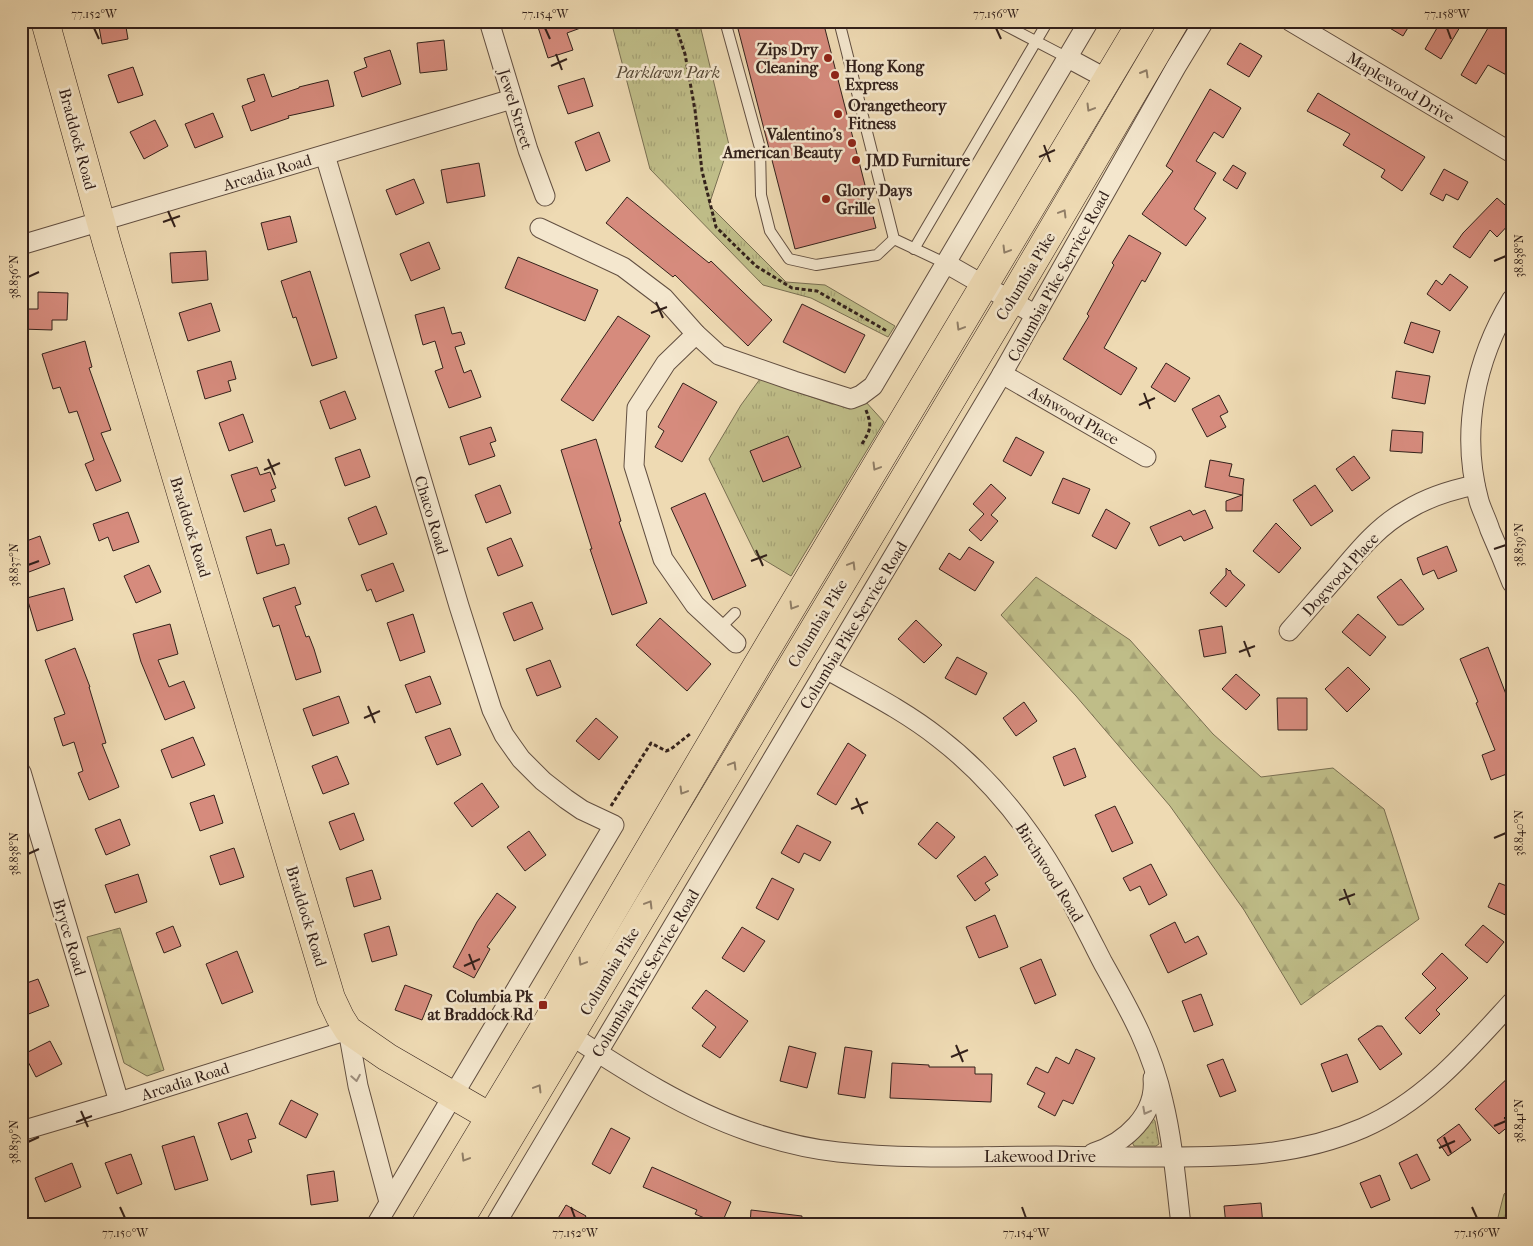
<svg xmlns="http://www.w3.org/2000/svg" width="1533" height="1246" viewBox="0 0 1533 1246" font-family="'IM FELL French Canon',serif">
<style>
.grass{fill:url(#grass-dots);stroke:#796f52}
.forest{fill:url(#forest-firs);stroke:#796f52}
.park{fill:url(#park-tufts);stroke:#796f52}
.building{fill:#d68b7d;stroke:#33211b}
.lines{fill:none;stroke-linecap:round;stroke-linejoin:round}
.lane-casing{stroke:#624f41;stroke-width:12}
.street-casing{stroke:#624f41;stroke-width:21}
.primary-casing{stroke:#33211b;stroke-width:29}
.path{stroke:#33211b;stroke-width:3;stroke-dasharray:4 2.5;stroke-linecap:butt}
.lane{stroke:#f4e7ce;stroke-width:10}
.street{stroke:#f4e7ce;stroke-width:19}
.primary{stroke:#eedab3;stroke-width:28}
.oneway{stroke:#907e67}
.oneway2{stroke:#9d8e7d}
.ticks{fill:none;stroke:#33211b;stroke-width:2}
.poi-dot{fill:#8f2418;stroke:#f4e7ce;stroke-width:2}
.labels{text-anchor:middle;stroke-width:5;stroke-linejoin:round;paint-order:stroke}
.poi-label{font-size:16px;font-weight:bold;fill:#33211b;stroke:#f4e7ce;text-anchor:start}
.park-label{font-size:16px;font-style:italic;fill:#564836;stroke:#f4e7ce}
.street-label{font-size:16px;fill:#33211b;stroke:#f4e7ce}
.neatline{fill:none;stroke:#33211b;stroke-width:2}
.ticks-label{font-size:12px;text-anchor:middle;fill:#33211b}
</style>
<defs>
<pattern id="grass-dots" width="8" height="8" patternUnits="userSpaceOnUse" patternTransform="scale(1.25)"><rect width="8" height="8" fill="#bfbd88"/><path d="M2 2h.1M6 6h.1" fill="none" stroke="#a5a275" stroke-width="1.8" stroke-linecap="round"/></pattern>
<pattern id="forest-firs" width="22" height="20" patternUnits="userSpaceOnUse" patternTransform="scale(1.25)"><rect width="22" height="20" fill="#bfbd88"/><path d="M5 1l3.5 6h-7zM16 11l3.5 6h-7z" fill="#a5a275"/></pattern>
<pattern id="park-tufts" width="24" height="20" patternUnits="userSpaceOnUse" patternTransform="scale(1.25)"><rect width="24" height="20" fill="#bfbd88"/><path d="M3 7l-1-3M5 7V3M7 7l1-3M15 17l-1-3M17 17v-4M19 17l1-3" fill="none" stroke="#a5a275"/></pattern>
</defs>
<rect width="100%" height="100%" fill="#eedab3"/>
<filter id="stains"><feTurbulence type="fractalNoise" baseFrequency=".004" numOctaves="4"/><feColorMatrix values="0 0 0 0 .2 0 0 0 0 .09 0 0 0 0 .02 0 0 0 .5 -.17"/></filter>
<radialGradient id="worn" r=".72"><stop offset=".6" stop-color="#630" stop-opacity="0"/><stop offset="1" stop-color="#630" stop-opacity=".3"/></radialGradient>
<path class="grass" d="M1152 1117 1155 1121 1159 1144 1156 1146H1134L1132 1142Z"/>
<g class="forest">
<path d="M1036 577 1130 640 1213 734 1261 777 1333 768 1384 809 1419 919 1301 1005 1244 910 1170 806 1076 696 1001 615Z"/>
<path d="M120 928 164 1070 147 1076 124 1063 87 937Z"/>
<path d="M1512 1186V1225H1496L1504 1194Z"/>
</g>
<g class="park">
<path d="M611 21H699L729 145 709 205 786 282 825 285 895 326 888 337 811 298 763 285 650 169Z"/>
<path d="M760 379 832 404 865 401 884 422 791 576 756 555 709 459 741 405Z"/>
</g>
<g class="building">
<path d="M98 21H125L128 39 102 44Z"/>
<path d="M536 21H594V23L567 33 573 50 548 58Z"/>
<path d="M736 21H823L876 228 795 249Z"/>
<path d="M1378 21H1412L1403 36Z"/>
<path d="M1441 21H1452L1460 27 1441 59 1425 49Z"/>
<path d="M1492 21H1512V78L1488 65 1476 84 1461 75Z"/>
<path d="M444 40 447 70 420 73 417 43Z"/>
<path d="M1240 43 1262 56 1249 77 1227 64Z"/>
<path d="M390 50 401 84 362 97 354 72 367 67 364 58Z"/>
<path d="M133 67 143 95 118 103 108 75Z"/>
<path d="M264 74 272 97 299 88V87L328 80 334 106 288 116 289 118 251 131 242 106 255 101 247 79Z"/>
<path d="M584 78 593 106 568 114 558 86Z"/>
<path d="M1210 89 1241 108 1223 138 1214 132 1196 161 1216 173 1194 209 1206 218 1186 246 1142 214 1173 171 1166 166Z"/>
<path d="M1318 93 1425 157 1402 191 1381 177 1385 170 1343 145 1350 134 1307 111Z"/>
<path d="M213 113 223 137 195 148 185 124Z"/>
<path d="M155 120 168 146 144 159 130 132Z"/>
<path d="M599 132 610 161 586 171 575 142Z"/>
<path d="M479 163 485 196 447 203 441 170Z"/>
<path d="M1233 165 1246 173 1237 189 1223 180Z"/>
<path d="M1444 169 1468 182 1458 200 1446 194 1443 201 1430 194Z"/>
<path d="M414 179 424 203 396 215 386 190Z"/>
<path d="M627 197 709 263 711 261 772 320 748 346 675 275 673 277 606 223Z"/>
<path d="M1497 198 1512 211V221L1497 237 1490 230 1470 258 1453 247 1463 233Z"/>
<path d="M290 216 297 242 268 250 261 223Z"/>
<path d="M1129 235 1161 253 1145 282 1142 280 1104 348 1137 368 1121 395 1063 359 1089 316 1087 314 1114 265 1112 263Z"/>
<path d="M429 242 440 269 411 281 400 254Z"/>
<path d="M206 251 208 280 172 283 170 253Z"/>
<path d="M518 257 598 290 585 321 505 288Z"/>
<path d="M310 271 337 358 312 366 296 317 293 318 281 281Z"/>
<path d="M1450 274 1468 287 1450 311 1427 294 1436 280 1442 285Z"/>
<path d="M38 292 68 293 67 320H52V330L21 329V309H38Z"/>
<path d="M211 303 220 331 188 341 179 313Z"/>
<path d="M802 304 865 335 845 373 783 342Z"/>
<path d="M444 307 452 334 461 332 465 344 455 347 464 373 471 370 481 397 449 408 435 371 443 368 435 341 423 345 415 315Z"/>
<path d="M618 316 650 336 593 421 561 400Z"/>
<path d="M1411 322 1440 331 1433 353 1404 343Z"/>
<path d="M85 341 92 367 89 368 111 430 101 433 121 481 96 491 85 464 94 460 77 411 69 413 60 387 53 389 42 354Z"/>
<path d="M231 361 236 379 228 381 231 391 205 399 197 371Z"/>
<path d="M1166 363 1190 378 1175 402 1151 387Z"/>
<path d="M1396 371 1430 376 1425 404 1392 398Z"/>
<path d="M683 383 717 402 682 462 655 447 664 431 658 427Z"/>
<path d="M345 391 356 419 330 429 320 401Z"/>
<path d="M1219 395 1228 412 1220 416 1226 427 1207 437 1192 409Z"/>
<path d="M243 414 253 442 229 451 219 423Z"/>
<path d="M491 427 496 441 490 443 495 456 469 465 460 437Z"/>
<path d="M1392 430 1423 432 1422 453 1390 451Z"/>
<path d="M788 436 801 467 763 482 750 451Z"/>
<path d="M1016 437 1044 452 1031 476 1003 461Z"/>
<path d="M596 439 621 521 619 522 647 603 612 615 590 549H592L561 450Z"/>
<path d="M360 449 370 477 345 486 335 458Z"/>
<path d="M1354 456 1370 478 1352 491 1336 469Z"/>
<path d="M1210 460 1232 464 1229 476 1244 479 1243 487 1242 511H1226V501L1242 495 1205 487Z"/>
<path d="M257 467 260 475 270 472 276 488 271 490 275 501 244 512 231 475Z"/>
<path d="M1063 478 1090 489 1079 514 1052 503Z"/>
<path d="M991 484 1006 498 991 515 998 521 981 541 969 530 984 514 973 504Z"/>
<path d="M500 485 511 513 486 523 475 495Z"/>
<path d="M1315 485 1333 511 1311 526 1293 500Z"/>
<path d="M705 493 746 586 713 600 671 508Z"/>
<path d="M376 506 387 534 359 545 348 518Z"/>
<path d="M1106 509 1130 523 1116 549 1092 536Z"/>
<path d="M1190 510 1193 515 1205 510 1213 528 1184 541 1181 536 1159 546 1150 527Z"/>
<path d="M128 512 139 542 113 551 108 537 99 541 93 524Z"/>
<path d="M1276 523 1301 548 1279 573 1253 551Z"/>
<path d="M271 529 276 546 284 544 289 559V564L257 574 246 537Z"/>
<path d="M40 536 50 564 21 575V543Z"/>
<path d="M511 538 523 566 498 576 487 548Z"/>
<path d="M1447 546 1457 571 1438 579 1434 570 1423 575 1417 558Z"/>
<path d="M969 547 994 562 975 591 939 569 949 553 960 560Z"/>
<path d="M393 563 404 591 376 602 371 589 367 591 361 575Z"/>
<path d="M149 565 161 592 136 603 124 576Z"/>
<path d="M1226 568 1229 571 1230 570 1232 574 1245 585 1226 607 1210 593 1226 575Z"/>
<path d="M1401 579 1424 609 1403 625H1398L1377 597Z"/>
<path d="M295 587 301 604 295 606 306 637 309 636 314 649 321 672 296 680 279 625 273 627 263 598Z"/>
<path d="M64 588 73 620 37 631 27 598Z"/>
<path d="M532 602 543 629 514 641 503 613Z"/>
<path d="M413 614 425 652 400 661 387 623Z"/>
<path d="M1358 614 1386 637 1370 656 1342 632Z"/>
<path d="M660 618 711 664 687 691 636 645Z"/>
<path d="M916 620 942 645 924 663 898 639Z"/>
<path d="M170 624 178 654 158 660 169 687 184 681 195 708 165 720 141 662 133 634Z"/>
<path d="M1222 626 1226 653 1204 657 1199 630Z"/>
<path d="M1488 647 1512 710V772L1491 780 1482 755 1495 750 1476 703 1478 702 1460 659Z"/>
<path d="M75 648 90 687H89L106 743 102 744 119 787 89 800 78 773 83 771 74 742 63 746 54 718 65 714 45 660Z"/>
<path d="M957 657 987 673 976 695 945 678Z"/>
<path d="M550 660 561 687 537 696 526 669Z"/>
<path d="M1348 667 1370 689 1347 712 1325 689Z"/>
<path d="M1236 674 1260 695 1246 710 1222 689Z"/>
<path d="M430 676 441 704 416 713 405 685Z"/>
<path d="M339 696 349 723 313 736 303 709Z"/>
<path d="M1277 698H1307V730H1278Z"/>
<path d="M1024 702 1037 721 1016 736 1003 718Z"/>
<path d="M596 718 618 737 599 760 576 741Z"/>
<path d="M450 728 461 755 437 765 425 737Z"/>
<path d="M193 737 205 765 172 778 161 750Z"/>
<path d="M848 743 866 755 836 805 817 794Z"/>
<path d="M1075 748 1086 777 1064 786 1053 757Z"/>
<path d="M337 756 349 784 323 794 312 766Z"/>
<path d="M482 783 499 807 472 827 454 803Z"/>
<path d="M214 795 223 823 200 831 190 803Z"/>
<path d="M1115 806 1133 843 1112 852 1095 815Z"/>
<path d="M354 813 364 840 340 850 329 822Z"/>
<path d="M120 819 130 845 106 855 95 829Z"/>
<path d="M937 822 955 837 936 859 918 844Z"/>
<path d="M797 825 831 842 820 861 804 853 799 863 781 853Z"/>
<path d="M529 831 546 855 525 871 507 847Z"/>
<path d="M234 848 244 877 220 885 210 856Z"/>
<path d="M985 856 998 875 985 883 990 890 975 901 957 876Z"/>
<path d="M1151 864 1167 895 1149 905 1140 886 1130 891 1123 878Z"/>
<path d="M372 870 381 899 354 907 346 878Z"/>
<path d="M138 874 147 902 115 913 105 885Z"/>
<path d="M772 878 794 889 778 920 756 908Z"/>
<path d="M1499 883 1512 888V918L1488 907Z"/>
<path d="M497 893 516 907 487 947 490 949 474 978 453 967 477 922Z"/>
<path d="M995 915 1008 947 979 958 966 927Z"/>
<path d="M1175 922 1185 943 1198 936 1207 954 1168 973 1150 935Z"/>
<path d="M1483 925 1504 942 1487 963 1465 945Z"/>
<path d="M173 926 181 946 164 953 156 933Z"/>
<path d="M389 926 397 955 372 962 364 934Z"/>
<path d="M742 927 765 941 744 972 722 958Z"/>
<path d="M237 951 253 992 222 1004 206 964Z"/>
<path d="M1442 953 1468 978 1436 1010 1440 1014 1420 1034 1405 1018 1436 988 1422 974Z"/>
<path d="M1041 959 1056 995 1035 1004 1020 968Z"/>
<path d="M38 979 49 1006 21 1017V985Z"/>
<path d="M405 985 432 995 422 1020 395 1010Z"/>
<path d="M706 990 748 1021 720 1058 702 1046 716 1027 692 1008Z"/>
<path d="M1201 994 1213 1025 1194 1032 1182 1001Z"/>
<path d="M1377 1026H1382L1402 1054 1380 1070 1358 1039Z"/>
<path d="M50 1041 62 1064 36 1077 24 1054Z"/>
<path d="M789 1046 816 1053 807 1088 780 1081Z"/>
<path d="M845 1047 872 1051 865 1098 838 1094Z"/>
<path d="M1076 1049 1095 1058 1073 1104 1063 1100 1055 1116 1038 1107 1045 1093 1027 1084 1036 1067 1048 1073 1056 1057 1069 1064Z"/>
<path d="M1347 1054 1358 1082 1332 1092 1321 1064Z"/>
<path d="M1223 1059 1236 1091 1220 1097 1207 1065Z"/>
<path d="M892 1063 929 1065V1067H975V1074H992L991 1102 890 1098Z"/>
<path d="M1512 1074V1110L1504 1118 1510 1125 1499 1134 1475 1109Z"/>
<path d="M291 1100 318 1114 306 1138 279 1124Z"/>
<path d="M247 1113 256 1138 248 1140 252 1152 231 1160 218 1123Z"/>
<path d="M1459 1124 1471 1140 1448 1156 1437 1140Z"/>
<path d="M611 1128 630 1138 610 1174 592 1164Z"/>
<path d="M194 1136 208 1180 175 1190 162 1146Z"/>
<path d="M131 1154 142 1184 117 1194 105 1163Z"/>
<path d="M1417 1154 1430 1180 1411 1189 1399 1163Z"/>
<path d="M72 1163 81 1187 45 1202 35 1178Z"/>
<path d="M652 1167 731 1202 721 1225 695 1214 697 1210 643 1187Z"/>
<path d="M334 1171 338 1201 311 1205 307 1175Z"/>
<path d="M1380 1175 1390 1200 1371 1208 1360 1183Z"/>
<path d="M1261 1203 1263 1225H1226L1224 1206Z"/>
<path d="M566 1205 586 1216 581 1225H554Z"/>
<path d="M751 1210 802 1216 801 1225H750Z"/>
</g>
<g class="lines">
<g class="lane-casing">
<g id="lane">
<path d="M725 21 760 148 761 195 770 231 789 259 816 265 877 255 894 239"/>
<path d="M839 21 894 239 947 264"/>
<path d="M997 21 1068 58"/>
<path d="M914 249 1048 21"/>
<path d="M720 628 735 613"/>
</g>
</g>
<g class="street-casing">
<g id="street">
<path d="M489 21 528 150 545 196"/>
<path d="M1290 21 1512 153"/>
<path d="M1068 58 1107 79"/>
<path d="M325 155 459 606 492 710 504 735 521 759 543 781 566 799 582 810 614 825 376 1225"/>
<path d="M540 228 623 267 664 298 696 334 719 355 794 381 851 399 861 395 873 386 1089 21"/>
<path d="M21 245 512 99"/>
<path d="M947 264 1036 315"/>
<path d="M1512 299C1475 360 1460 432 1479 501 1482 511 1487 520 1490 530 1498 548 1505 565 1512 583"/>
<path d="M696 334 666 363 637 408 634 466 663 559 695 605 736 643"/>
<path d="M1002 374 1146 457"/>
<path d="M1289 631C1305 613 1321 594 1337 576 1358 551 1378 526 1407 510 1428 497 1451 490 1475 485"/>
<path d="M826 669C865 691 905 711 939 738 974 765 1005 799 1030 834 1058 873 1081 920 1103 963 1116 986 1129 1009 1140 1033 1150 1055 1158 1078 1163 1101 1173 1142 1176 1183 1181 1225"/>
<path d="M21 772 119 1102"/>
<path d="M561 1029C620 1067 681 1108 748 1131 777 1141 808 1149 838 1152 910 1160 984 1156 1056 1156 1092 1157 1128 1157 1165 1157 1234 1157 1298 1156 1363 1128 1424 1102 1468 1050 1512 1002"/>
<path d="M21 1131 119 1102 348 1030 358 1086 389 1202"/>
<path d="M1093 1153C1125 1143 1157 1114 1153 1078"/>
<path d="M495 1225 1002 374 1176 67 1204 21"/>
</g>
</g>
<g class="primary-casing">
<g id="primary">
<path d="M45 21 107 244 331 998 340 1017 348 1030 387 1057 506 1126"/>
<path d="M425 1225 548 1021 756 667 1142 21"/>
<path d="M457 1225 1011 300 1175 21"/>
</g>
</g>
<g class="path">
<path d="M674 21 685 54 695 110 702 171 716 227 756 266 792 288 817 291 887 331"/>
<path d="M862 444C871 429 872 426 866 410"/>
<path d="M611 806 651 743 666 751 671 749 690 734"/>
</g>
<use href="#lane" class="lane"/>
<use href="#street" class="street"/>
<use href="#primary" class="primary"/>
</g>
<defs><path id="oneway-chevron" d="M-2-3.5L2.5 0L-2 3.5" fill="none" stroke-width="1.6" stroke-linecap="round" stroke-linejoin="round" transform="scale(1.25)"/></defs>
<g class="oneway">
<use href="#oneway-chevron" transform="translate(1145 73) rotate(-60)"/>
<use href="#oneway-chevron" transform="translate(1090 108) rotate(121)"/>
<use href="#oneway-chevron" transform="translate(1063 213) rotate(-59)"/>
<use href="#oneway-chevron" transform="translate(1006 250) rotate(121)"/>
<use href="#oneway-chevron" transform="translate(960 327) rotate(121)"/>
<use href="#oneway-chevron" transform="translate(876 467) rotate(121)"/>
<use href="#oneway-chevron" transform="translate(852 565) rotate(-59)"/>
<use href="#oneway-chevron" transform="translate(793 606) rotate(121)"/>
<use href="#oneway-chevron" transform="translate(733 765) rotate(-59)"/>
<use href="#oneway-chevron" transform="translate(683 791) rotate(121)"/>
<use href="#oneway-chevron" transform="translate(649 904) rotate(-59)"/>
<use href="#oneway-chevron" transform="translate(582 962) rotate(121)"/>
<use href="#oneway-chevron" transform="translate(538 1088) rotate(-59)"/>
<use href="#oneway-chevron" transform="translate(465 1158) rotate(121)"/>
</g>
<g class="oneway2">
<use href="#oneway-chevron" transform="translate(356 1078) rotate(80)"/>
<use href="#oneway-chevron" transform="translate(1146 1111) rotate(118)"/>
</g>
<path class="ticks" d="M94 28 99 39M545 28 550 39M996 28 1001 39M1447 28 1451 39M556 54 562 70M551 66 567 59M1044 145 1050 162M1039 157 1055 150M168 211 175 227M163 222 180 216M1494 261 1506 256M28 277 39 272M656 302 663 318M651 313 667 307M1144 393 1150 409M1139 405 1155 398M268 459 275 475M264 470 280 463M1494 549 1506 545M756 550 763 566M751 561 767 555M28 565 39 561M1244 641 1250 657M1239 652 1255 646M368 706 375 723M364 718 380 711M856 798 863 814M851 809 868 802M1494 838 1506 833M28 854 39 849M1344 889 1350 905M1339 900 1355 894M469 954 475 970M464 966 480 959M956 1045 963 1062M951 1057 968 1050M81 1111 88 1127M76 1122 92 1116M1494 1126 1506 1121M1444 1137 1451 1153M28 1142 39 1137M1439 1148 1455 1141M120 1207 125 1218M571 1207 575 1218M1022 1207 1026 1218M1472 1207 1477 1218"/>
<g class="poi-dot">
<circle cx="828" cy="58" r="5"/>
<circle cx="835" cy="75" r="5"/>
<circle cx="838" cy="114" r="5"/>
<circle cx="852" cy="143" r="5"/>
<circle cx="856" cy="160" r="5"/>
<circle cx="826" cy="199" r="5"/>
<rect x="538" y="1000" width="10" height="10" rx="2.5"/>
</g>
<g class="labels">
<g class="poi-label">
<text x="818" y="55" text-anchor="end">Zips Dry<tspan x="818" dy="18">Cleaning</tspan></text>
<text x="845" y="72">Hong Kong<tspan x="845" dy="18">Express</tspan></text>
<text x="848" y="111">Orangetheory<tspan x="848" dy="18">Fitness</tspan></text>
<text x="842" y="140" text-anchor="end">Valentino's<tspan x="842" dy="18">American Beauty</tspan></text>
<text x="866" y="166">JMD Furniture</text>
<text x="836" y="196">Glory Days<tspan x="836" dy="18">Grille</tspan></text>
<text x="533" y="1002" text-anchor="end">Columbia Pk<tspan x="533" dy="18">at Braddock Rd</tspan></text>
</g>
<g class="park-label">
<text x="668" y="78">Parklawn Park</text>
</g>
<g class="street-label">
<text transform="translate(1401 87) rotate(31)" y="6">Maplewood Drive</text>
<text transform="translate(516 109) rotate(73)" y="6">Jewel Street</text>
<text transform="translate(78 139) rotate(75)" y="6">Braddock Road</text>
<text transform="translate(267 172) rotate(-17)" y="6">Arcadia Road</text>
<text transform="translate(1025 276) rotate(-59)" y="6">Columbia Pike</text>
<text transform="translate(1058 276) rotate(-61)" y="6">Columbia Pike Service Road</text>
<text transform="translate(1074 415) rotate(30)" y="6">Ashwood Place</text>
<text transform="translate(432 515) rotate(73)" y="6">Chaco Road</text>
<text transform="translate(191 527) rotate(73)" y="6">Braddock Road</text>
<text transform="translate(1340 574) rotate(-48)" y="6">Dogwood Place</text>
<text transform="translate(817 623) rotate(-59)" y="6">Columbia Pike</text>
<text transform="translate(853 625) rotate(-59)" y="6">Columbia Pike Service Road</text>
<text transform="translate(1050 872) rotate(58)" y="6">Birchwood Road</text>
<text transform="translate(307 916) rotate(73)" y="6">Braddock Road</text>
<text transform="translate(70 937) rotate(73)" y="6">Bryce Road</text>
<text transform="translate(609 971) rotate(-59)" y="6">Columbia Pike</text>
<text transform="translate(645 973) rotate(-59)" y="6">Columbia Pike Service Road</text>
<text transform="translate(185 1081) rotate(-18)" y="6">Arcadia Road</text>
<text x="1040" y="1162">Lakewood Drive</text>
</g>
</g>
<rect width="1533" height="1246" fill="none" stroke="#eedab3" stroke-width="55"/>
<rect x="28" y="28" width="1478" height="1190" class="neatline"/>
<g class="ticks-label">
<text x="94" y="18">77.152°W</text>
<text x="545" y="18">77.154°W</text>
<text x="996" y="18">77.156°W</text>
<text x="1447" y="18">77.158°W</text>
<text transform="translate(1519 256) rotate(-90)" y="4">38.838°N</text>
<text transform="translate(14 277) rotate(-90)" y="4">38.836°N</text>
<text transform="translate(1519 545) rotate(-90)" y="4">38.839°N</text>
<text transform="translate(14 565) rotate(-90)" y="4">38.837°N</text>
<text transform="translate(1519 833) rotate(-90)" y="4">38.840°N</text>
<text transform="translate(14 854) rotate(-90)" y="4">38.838°N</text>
<text transform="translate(1519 1121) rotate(-90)" y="4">38.841°N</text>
<text transform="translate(14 1142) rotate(-90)" y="4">38.839°N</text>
<text x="125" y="1237">77.150°W</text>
<text x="575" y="1237">77.152°W</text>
<text x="1026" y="1237">77.154°W</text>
<text x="1477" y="1237">77.156°W</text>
</g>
<rect width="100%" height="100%" filter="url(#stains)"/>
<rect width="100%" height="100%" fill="url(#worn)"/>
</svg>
